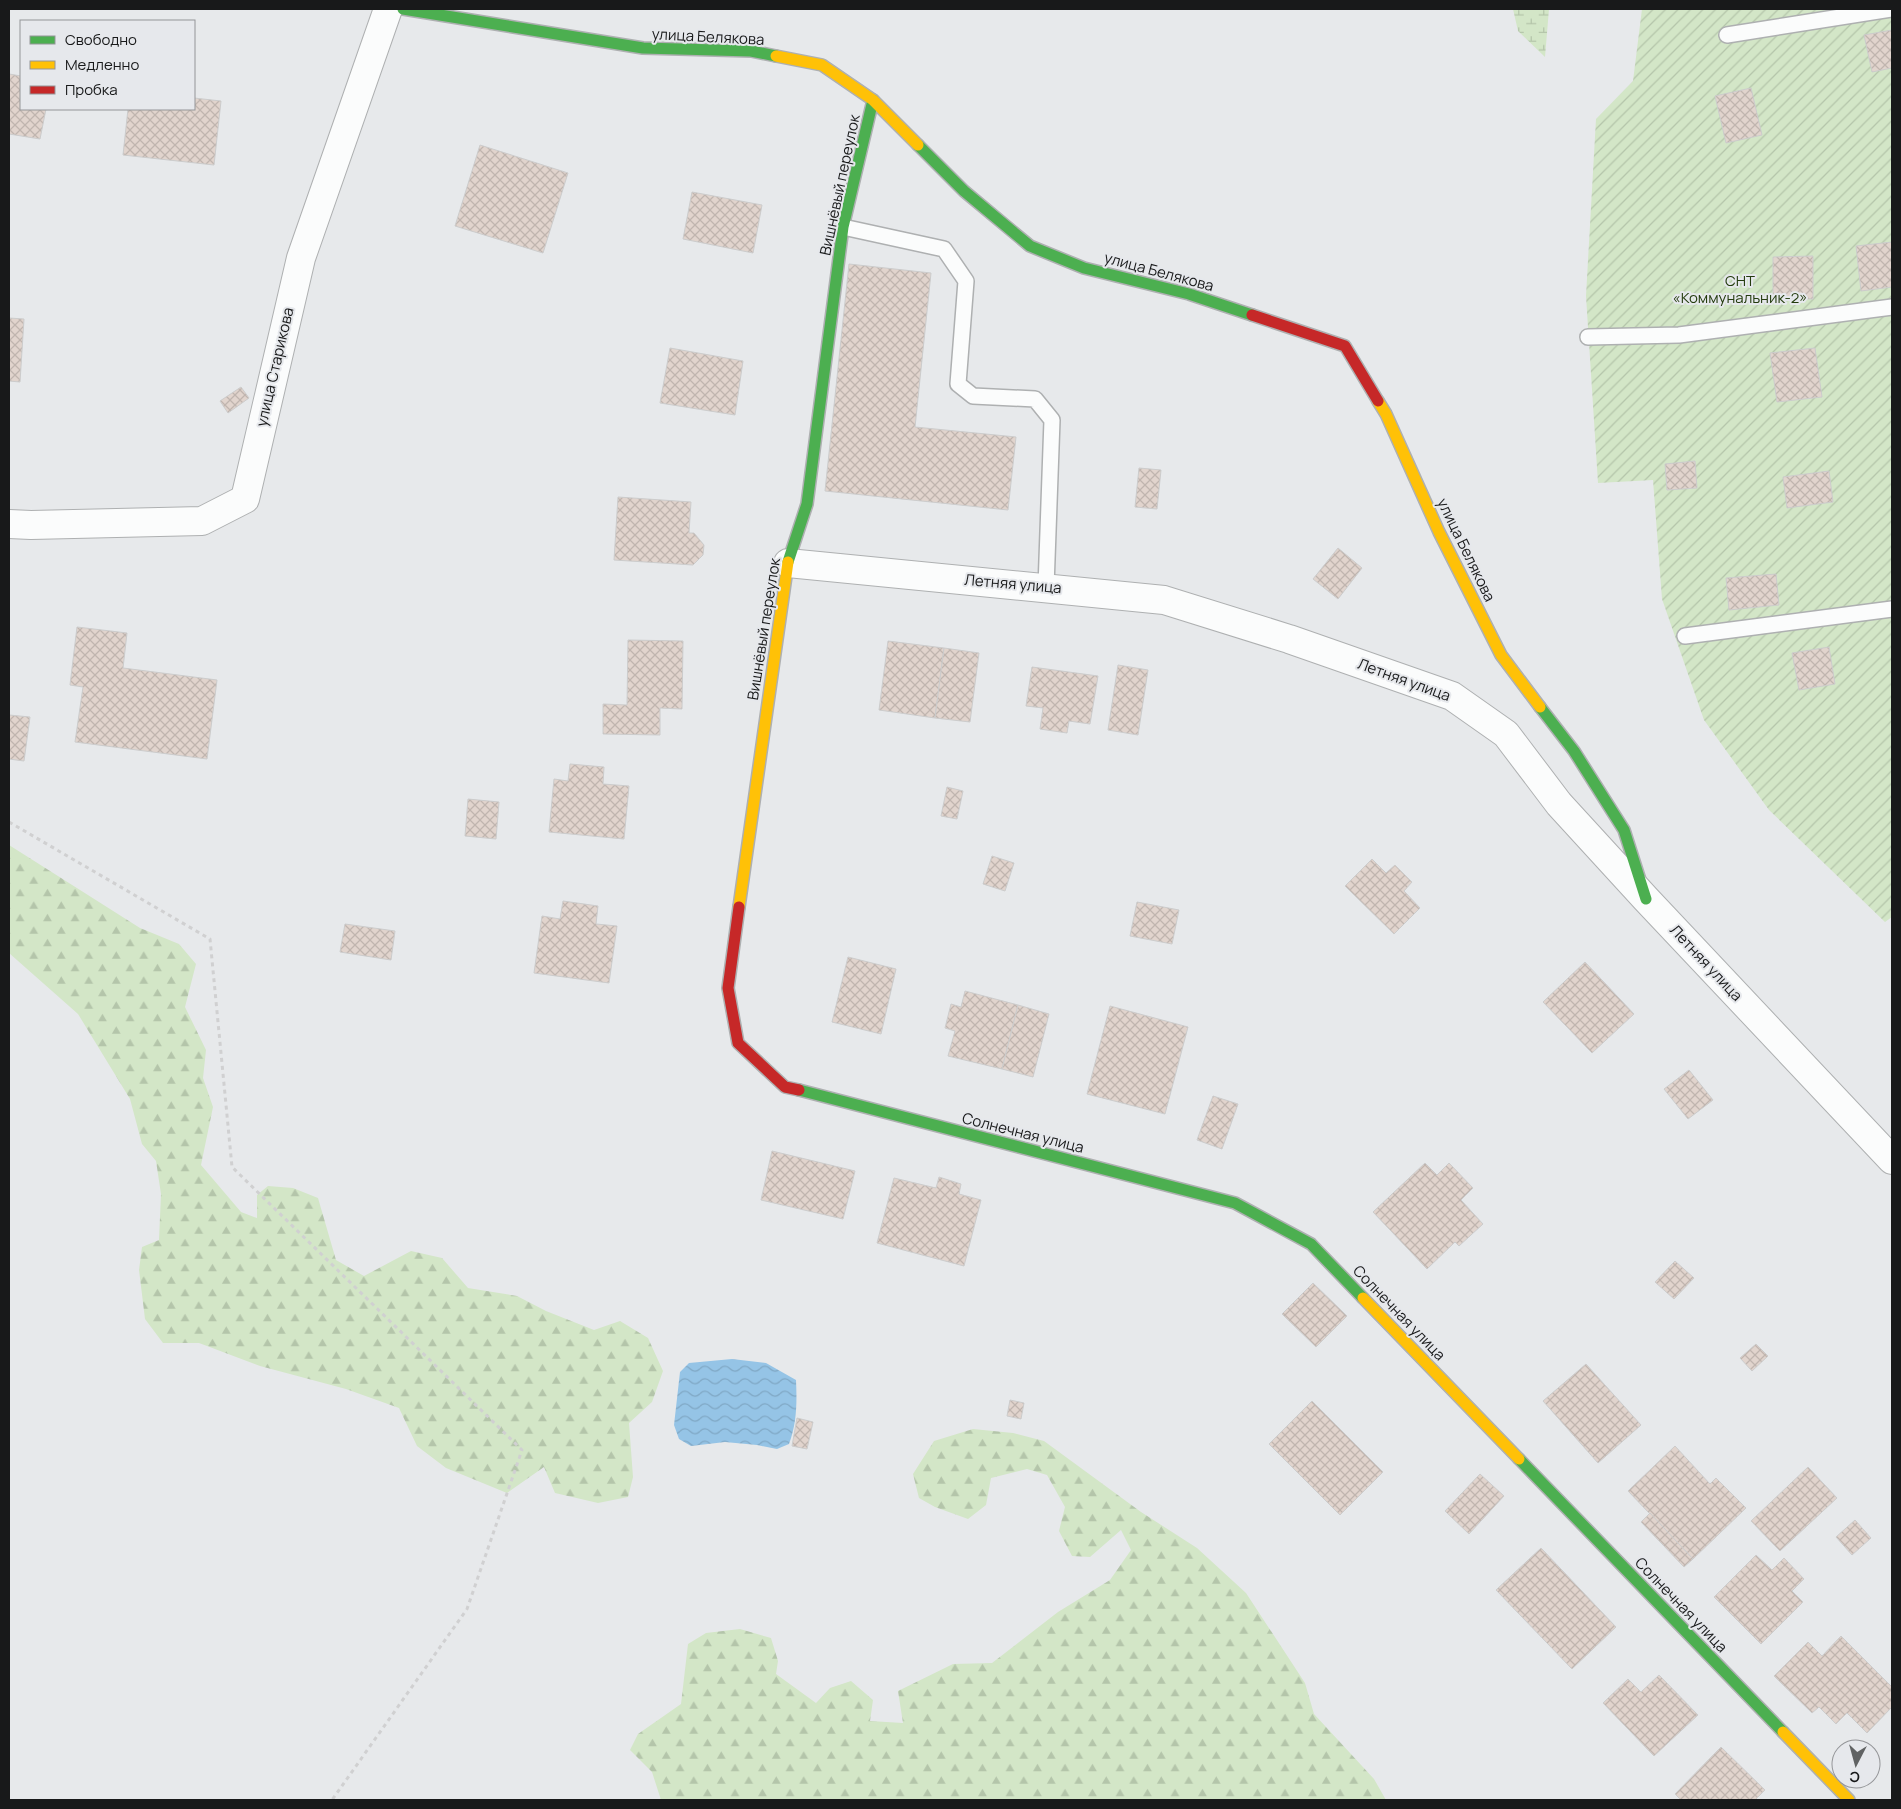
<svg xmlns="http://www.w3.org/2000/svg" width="1901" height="1809" viewBox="0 0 1901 1809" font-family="Manrope,sans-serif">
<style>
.forest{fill:url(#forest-firs)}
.wetland{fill:url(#wetland-marsh)}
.garden{fill:url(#garden-furrows)}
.water{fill:url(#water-waves)}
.building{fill:url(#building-cross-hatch);stroke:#ccc}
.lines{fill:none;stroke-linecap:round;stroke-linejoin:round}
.lane-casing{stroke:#aeb0b1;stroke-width:18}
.street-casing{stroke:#aeb0b1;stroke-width:30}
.fast-casing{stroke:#aeb0b1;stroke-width:14}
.slow-casing{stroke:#aeb0b1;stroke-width:14}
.jam-casing{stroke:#aeb0b1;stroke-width:14}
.path{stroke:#d0d0d1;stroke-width:3;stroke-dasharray:4 4;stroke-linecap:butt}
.lane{stroke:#fbfcfc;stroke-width:15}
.street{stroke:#fbfcfc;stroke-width:28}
.fast{stroke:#4caf50;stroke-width:11}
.slow{stroke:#ffc107;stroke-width:11}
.jam{stroke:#c62828;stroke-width:11}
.labels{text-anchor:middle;stroke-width:4;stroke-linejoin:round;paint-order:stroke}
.street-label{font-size:15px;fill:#18191a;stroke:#e6e8ec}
.park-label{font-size:15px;fill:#243c0e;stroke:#e6e8ec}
</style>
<defs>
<pattern id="forest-firs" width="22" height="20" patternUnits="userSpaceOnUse" patternTransform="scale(1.25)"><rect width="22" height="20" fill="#d3e6c7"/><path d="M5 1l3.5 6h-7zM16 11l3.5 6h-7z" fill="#b4c5aa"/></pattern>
<pattern id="wetland-marsh" width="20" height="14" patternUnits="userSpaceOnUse" patternTransform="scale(1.25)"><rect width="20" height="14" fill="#d3e6c7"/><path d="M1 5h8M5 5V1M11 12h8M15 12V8" fill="none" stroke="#b4c5aa"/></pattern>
<pattern id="garden-furrows" width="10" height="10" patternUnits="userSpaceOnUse" patternTransform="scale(1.25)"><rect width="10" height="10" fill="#d3e6c7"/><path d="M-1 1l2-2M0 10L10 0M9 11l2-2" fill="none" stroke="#b4c5aa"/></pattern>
<pattern id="water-waves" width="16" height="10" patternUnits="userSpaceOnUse" patternTransform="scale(1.25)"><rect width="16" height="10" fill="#95c4e6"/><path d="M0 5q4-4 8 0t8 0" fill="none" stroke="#80a8c5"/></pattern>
<pattern id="building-cross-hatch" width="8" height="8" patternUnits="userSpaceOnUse" patternTransform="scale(1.25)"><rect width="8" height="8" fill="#e1d4cd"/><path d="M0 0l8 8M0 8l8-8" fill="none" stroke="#c0b5af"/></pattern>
</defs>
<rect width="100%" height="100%" fill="#e7e9eb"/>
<g class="forest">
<path d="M9 845 140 928 179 944 196 964 185 1007 206 1050 203 1078 213 1107 201 1165 241 1212 257 1218V1195L268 1186 293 1188 318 1198 336 1260 364 1276 411 1251 442 1258 468 1288 517 1296 546 1311 594 1330 620 1321 648 1338 663 1371 652 1402 629 1423 633 1477 628 1497 598 1503 555 1493 544 1467 507 1493 446 1468 417 1446 399 1408 346 1389 260 1366 199 1343H163L145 1319 139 1270 142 1247 159 1240 161 1194 156 1161 142 1144 130 1099 78 1014 9 953Z"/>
<path d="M973 1429 1013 1433 1044 1441 1141 1512 1197 1548 1246 1593 1305 1683 1314 1714 1374 1779 1386 1800H661L652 1772 630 1750 638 1734 681 1704 688 1644 706 1633 740 1629 771 1638 778 1661 776 1674 816 1703 830 1688 851 1681 873 1700 870 1721 903 1723 898 1691 953 1664 992 1663 1058 1612 1110 1580 1131 1550 1121 1530 1090 1557 1072 1556 1059 1531 1065 1507 1047 1475 1027 1469 991 1478 986 1505 968 1519 935 1507 919 1498 913 1474 934 1441Z"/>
</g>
<path class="wetland" d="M1513 9H1549L1545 57 1518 31Z"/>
<path class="garden" d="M1642 9H1892V917L1885 922 1769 810 1704 720 1662 599 1653 480 1598 483 1586 296 1596 119 1633 81Z"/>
<path class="water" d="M732 1359 766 1363 796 1380C797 1402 797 1423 789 1444L777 1449 757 1445 725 1442 691 1446 679 1439 674 1425 680 1372 689 1363Z"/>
<g class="building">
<path d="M1892 30V68L1872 72 1864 35Z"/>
<path d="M9 74 21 76V109H46L40 139 9 134Z"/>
<path d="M1751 88 1762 135 1726 143 1715 96Z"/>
<path d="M194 98 221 101 214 165 123 155 128 109H194Z"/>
<path d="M480 145 568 173 543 253 455 226Z"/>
<path d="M692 192 762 205 753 253 683 239Z"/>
<path d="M1892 242V287L1861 291 1856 246Z"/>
<path d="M1813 256V299H1773V257Z"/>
<path d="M849 264 931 273 915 427 1016 437 1008 510 825 491Z"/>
<path d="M9 318 24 319 20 382 9 381Z"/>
<path d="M670 348 743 361 735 415 660 403Z"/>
<path d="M1815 348 1822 397 1777 402 1770 353Z"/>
<path d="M241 387 249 398 228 413 220 401Z"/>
<path d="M1695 461 1697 488 1667 490 1665 464Z"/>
<path d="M1139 468 1161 470 1157 509 1135 507Z"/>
<path d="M1829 471 1833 502 1787 508 1783 477Z"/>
<path d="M618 497 691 502 689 533H694L704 545 703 555 693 565 614 560Z"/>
<path d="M1338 548 1362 568 1338 599 1313 579Z"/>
<path d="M1776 574 1779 605 1729 610 1726 578Z"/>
<path d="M77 627 127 633 123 668 217 680 207 759 75 742 83 687 70 685Z"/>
<path d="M628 640 683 641 682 709 660 708V735L603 734V704L627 705Z"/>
<path d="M888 641 944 648 935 718 879 710Z"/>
<path d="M1829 647 1835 684 1799 690 1792 653Z"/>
<path d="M944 648 979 653 970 722 935 718Z"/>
<path d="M1118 665 1148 670 1138 735 1108 730Z"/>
<path d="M1032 667 1098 676 1090 724 1069 721 1067 733 1040 729 1043 708 1026 706Z"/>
<path d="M9 715 30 717 24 761 9 759Z"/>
<path d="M570 764 604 767 603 784 629 786 624 839 549 832 554 779 568 781Z"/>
<path d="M947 787 963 791 957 819 941 816Z"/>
<path d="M468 799 499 802 496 839 465 836Z"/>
<path d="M992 856 1014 863 1005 891 983 884Z"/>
<path d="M1372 859 1386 873 1395 865 1412 882 1404 891 1420 908 1394 934 1345 886Z"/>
<path d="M563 901 598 906 596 924 617 926 609 983 534 973 542 916 560 919Z"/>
<path d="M1137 902 1179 910 1172 944 1130 936Z"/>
<path d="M345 924 395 931 391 960 340 952Z"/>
<path d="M848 957 896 969 881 1034 832 1022Z"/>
<path d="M1585 962 1634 1014 1592 1053 1543 1002Z"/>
<path d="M965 991 1018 1005 1002 1069 948 1056 955 1031 945 1028 951 1004 961 1007Z"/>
<path d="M1018 1005 1049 1014 1033 1077 1002 1069Z"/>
<path d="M1110 1006 1188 1027 1165 1114 1087 1094Z"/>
<path d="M1689 1070 1713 1100 1688 1119 1664 1089Z"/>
<path d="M1213 1096 1238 1104 1222 1149 1197 1140Z"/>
<path d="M772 1151 855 1171 843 1219 761 1200Z"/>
<path d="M1425 1163 1437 1175 1449 1163 1473 1188 1461 1200 1483 1224 1459 1246 1455 1242 1427 1269 1373 1212Z"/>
<path d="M939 1177 961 1184 959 1194 981 1200 964 1266 877 1243 894 1178 936 1188Z"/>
<path d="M1675 1261 1694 1278 1674 1299 1655 1282Z"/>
<path d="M1313 1283 1347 1316 1316 1347 1282 1314Z"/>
<path d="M1756 1344 1768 1356 1752 1371 1740 1358Z"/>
<path d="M1586 1364 1641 1425 1598 1463 1543 1401Z"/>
<path d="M1010 1400 1024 1403 1021 1419 1007 1416Z"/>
<path d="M1312 1401 1383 1472 1340 1515 1269 1444Z"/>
<path d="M797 1418 813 1422 807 1449 792 1446Z"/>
<path d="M1675 1446 1710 1484 1716 1478 1746 1508 1693 1559 1628 1491Z"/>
<path d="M1808 1467 1837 1498 1780 1551 1751 1521Z"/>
<path d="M1480 1474 1504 1496 1469 1534 1445 1511Z"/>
<path d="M1650 1513 1693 1559 1684 1567 1641 1522Z"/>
<path d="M1855 1520 1871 1538 1852 1555 1836 1537Z"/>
<path d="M1541 1548 1616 1627 1572 1669 1496 1590Z"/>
<path d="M1756 1555 1772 1570 1784 1558 1804 1579 1792 1591 1803 1602 1761 1644 1714 1597Z"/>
<path d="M1841 1636 1892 1687V1707L1867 1733 1847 1713 1836 1724 1819 1707 1812 1713 1774 1676 1808 1642 1822 1656Z"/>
<path d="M1659 1675 1698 1715 1654 1756 1603 1703 1628 1679 1641 1692Z"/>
<path d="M1721 1747 1765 1790 1755 1800H1681L1675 1794Z"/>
</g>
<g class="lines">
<g class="lane-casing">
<g id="lane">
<path d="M1727 35 1891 9"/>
<path d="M843 227 944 249 966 281 958 384 973 396 1035 399 1052 420 1046 587"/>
<path d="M1588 337 1679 335 1892 307"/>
<path d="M1685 636 1892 609"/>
</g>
</g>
<g class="street-casing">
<g id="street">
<path d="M9 524 31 525 202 521 245 499 301 258 388 9"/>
<path d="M788 563 1164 600 1289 639 1452 696 1506 734 1559 804 1646 899 1892 1160"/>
</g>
</g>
<g class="fast-casing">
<g id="fast">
<path d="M403 9 643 48 751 51 776 56"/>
<path d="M918 145 964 191 1030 246 1084 268 1189 294 1252 315"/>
<path d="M788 562 807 504 843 227 873 100"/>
<path d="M1540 707 1574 751 1624 830 1646 899"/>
<path d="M799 1090 1235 1203 1311 1244 1363 1298"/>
<path d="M1519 1459 1783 1732"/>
</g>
</g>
<g class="slow-casing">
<g id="slow">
<path d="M776 56 822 65 873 100 918 145"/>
<path d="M1378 401 1386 414 1439 532 1501 655 1540 707"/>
<path d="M739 907 788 562"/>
<path d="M1363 1298 1519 1459"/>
<path d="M1783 1732 1849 1800"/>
</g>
</g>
<g class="jam-casing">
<g id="jam">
<path d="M1252 315 1345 346 1378 401"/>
<path d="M739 907 728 988 738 1043 785 1087 799 1090"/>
</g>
</g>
<path class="path" d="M9 822 210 939 232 1167 522 1450 467 1609 332 1800"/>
<use href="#lane" class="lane"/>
<use href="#street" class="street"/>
<use href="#fast" class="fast"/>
<use href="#slow" class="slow"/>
<use href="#jam" class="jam"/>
</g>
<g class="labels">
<g class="street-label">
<text transform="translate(708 37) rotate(3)" y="5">улица Белякова</text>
<text transform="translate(840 185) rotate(-78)" y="5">Вишнёвый переулок</text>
<text transform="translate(1159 272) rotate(15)" y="5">улица Белякова</text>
<text transform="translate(275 367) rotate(-77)" y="5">улица Старикова</text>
<text transform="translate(1466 550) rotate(64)" y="5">улица Белякова</text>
<text transform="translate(1013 584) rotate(5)" y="5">Летняя улица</text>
<text transform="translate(764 629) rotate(-81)" y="5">Вишнёвый переулок</text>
<text transform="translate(1404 680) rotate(20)" y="5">Летняя улица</text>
<text transform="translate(1706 963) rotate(47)" y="5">Летняя улица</text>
<text transform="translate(1023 1133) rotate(14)" y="5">Солнечная улица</text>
<text transform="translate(1399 1313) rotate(46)" y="5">Солнечная улица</text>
<text transform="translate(1681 1605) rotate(46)" y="5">Солнечная улица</text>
</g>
<g class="park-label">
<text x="1740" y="286">СНТ<tspan x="1740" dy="17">«Коммунальник-2»</tspan></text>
</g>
</g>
<rect width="1901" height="1809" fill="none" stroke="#18191a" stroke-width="20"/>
<rect x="20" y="20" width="175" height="90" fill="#e6e8ec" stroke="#949598"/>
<rect x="30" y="36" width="25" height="8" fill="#4caf50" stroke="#949598"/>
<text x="65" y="45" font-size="15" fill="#18191a">Свободно</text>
<rect x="30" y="61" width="25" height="8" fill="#ffc107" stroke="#949598"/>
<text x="65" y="70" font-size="15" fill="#18191a">Медленно</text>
<rect x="30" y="86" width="25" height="8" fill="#c62828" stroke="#949598"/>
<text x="65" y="95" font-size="15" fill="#18191a">Пробка</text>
<g transform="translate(1856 1764) rotate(186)"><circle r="24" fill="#e6e8ec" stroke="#949598"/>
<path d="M0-4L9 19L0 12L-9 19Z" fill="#606263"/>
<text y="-8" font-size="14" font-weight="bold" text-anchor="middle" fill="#18191a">С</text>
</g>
</svg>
